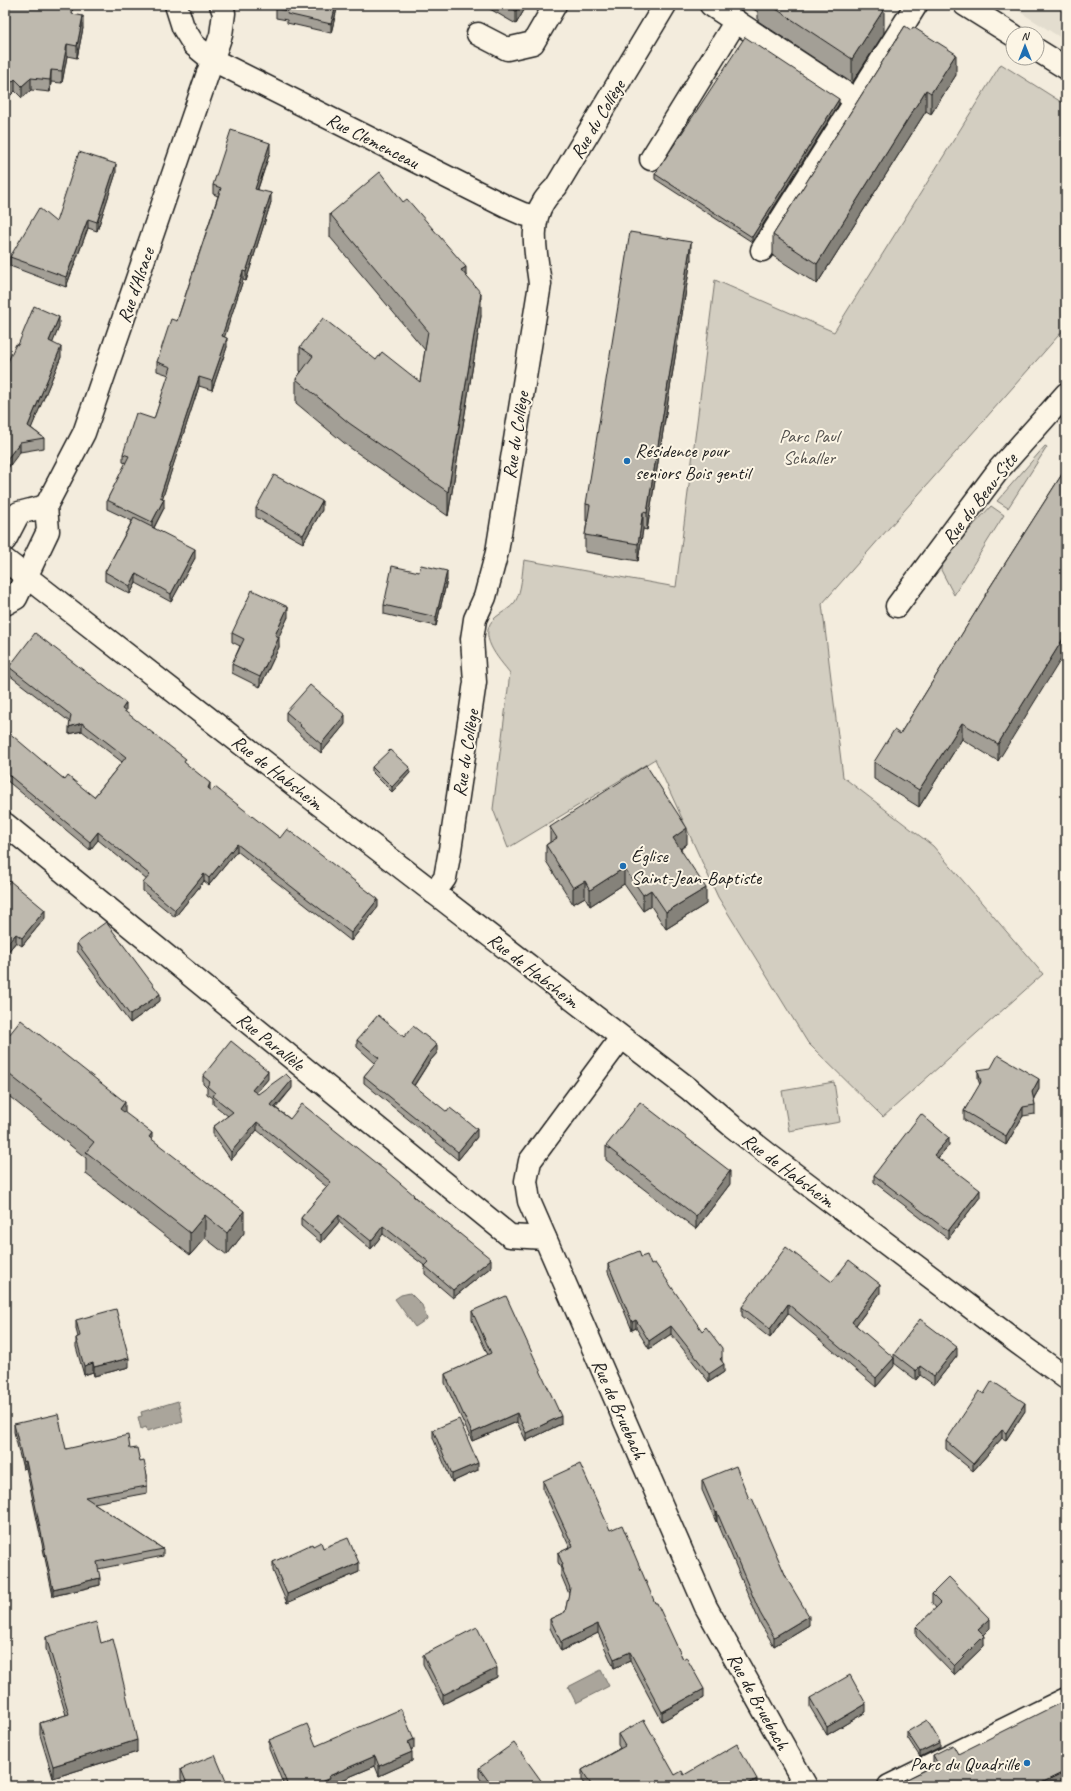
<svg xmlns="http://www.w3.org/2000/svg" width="1071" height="1791" viewBox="0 0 1071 1791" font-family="Caveat,sans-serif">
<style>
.built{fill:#e3ddcf}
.green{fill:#d3cec1;stroke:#78756e}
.water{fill:#aaa59b;stroke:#716e68}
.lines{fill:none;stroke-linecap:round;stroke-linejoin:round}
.minor-casing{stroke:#1c1c1c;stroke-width:25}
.minor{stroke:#fcf5e5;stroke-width:22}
.wall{fill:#a39f96;stroke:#1c1c1c}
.shaded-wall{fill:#85827a;stroke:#1c1c1c}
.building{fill:#beb9ae;stroke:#1c1c1c}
.poi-dot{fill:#1f6fb2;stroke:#fcf5e5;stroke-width:1.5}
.labels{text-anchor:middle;stroke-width:4;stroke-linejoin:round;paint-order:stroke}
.street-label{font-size:19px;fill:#1c1c1c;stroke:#fcf5e5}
.park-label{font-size:19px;fill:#53514e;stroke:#fcf5e5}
.poi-label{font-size:19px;fill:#1c1c1c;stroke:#fcf5e5;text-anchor:start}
</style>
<rect width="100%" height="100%" fill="#f3ecdd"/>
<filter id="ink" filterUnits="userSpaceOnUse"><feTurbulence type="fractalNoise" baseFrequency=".025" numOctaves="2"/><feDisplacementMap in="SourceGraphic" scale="8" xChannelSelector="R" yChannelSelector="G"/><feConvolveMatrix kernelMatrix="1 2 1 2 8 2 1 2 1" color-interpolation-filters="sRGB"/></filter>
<g filter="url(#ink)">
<path class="built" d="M1009 5H1066V41Z"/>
<g class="green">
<path d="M1001 64 1066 105V327L822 604 843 777 933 846 1043 974 883 1117 808 1043 718 897 655 759 508 848 493 809 510 673C499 659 475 634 496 617 502 612 510 609 515 602 522 591 522 572 524 560L676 587 715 280 834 332Z"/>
<path d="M1045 446 1047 447 1008 508 997 501Z"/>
<path d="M991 506 1004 515 954 595 941 570V566L943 559Z"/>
<path d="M834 1082 840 1122 789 1131 782 1091Z"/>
</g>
<g class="water">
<path d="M410 1293 422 1305 427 1319 415 1327 395 1299 401 1295Z"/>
<path d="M178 1401 183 1421 147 1431 146 1427 141 1429 138 1417 142 1416 141 1412Z"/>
<path d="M601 1670 609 1686 576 1703 568 1687Z"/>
</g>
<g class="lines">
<g class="minor-casing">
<g id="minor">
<path d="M176 5 183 27 194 45 211 59 507 207 523 214 536 217"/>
<path d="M711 5 856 100"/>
<path d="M965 5 1013 35"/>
<path d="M478 34 507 49 533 43 555 5"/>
<path d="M1037 50 1066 68"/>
<path d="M651 159 736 21"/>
<path d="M762 250 916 5"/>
<path d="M5 540 19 513 46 506"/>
<path d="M5 560 302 791 689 1089 732 1126 769 1155 1018 1343 1066 1378"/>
<path d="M5 604 16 598 48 531 46 506 84 433 221 35 224 13 221 5"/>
<path d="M897 606 1000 468 1066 394"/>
<path d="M5 824 510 1236 545 1238"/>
<path d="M434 893 445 878 450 850 475 682 472 639 474 626 475 619 485 597 497 552 540 284C537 257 528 225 544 201 547 196 552 191 556 187L665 5"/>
<path d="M621 1038 530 1161 526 1181 529 1201 706 1607 806 1786"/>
<path d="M889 1786 1066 1699"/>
</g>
</g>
<use href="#minor" class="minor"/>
</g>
<g class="wall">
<path d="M5 5 73 14 83 28 77 58 67 56 62 83 51 82 50 92 31 90 22 98 15 91 5 101Z"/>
<path d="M277 5H338L331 33 287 23V20L276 18V9Z"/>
<path d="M483 5H527L516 24Z"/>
<path d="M747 5H877L884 33 852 83 758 21V12Z"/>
<path d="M905 26 956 75 931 114 926 111 817 284 773 256V235Z"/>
<path d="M839 104 752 242 655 179V174Z"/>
<path d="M270 152 258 189 271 202 246 281 243 280 224 337 227 347 212 390 199 386 162 499 164 508 154 528 195 558 171 602 136 583 130 594 105 581V572L132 521 107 509V500L126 463 123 462V454L154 419 169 375 157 371V362L177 321 218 196 213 194V185Z"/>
<path d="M116 173 97 231 88 228 66 287 10 266V257L56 222Z"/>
<path d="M403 202 466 275 481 316 448 516 349 447 296 403V379L301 372 300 371V347L376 360 420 382 425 350 330 237V214Z"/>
<path d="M691 259 647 530 643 529 638 561 585 552V535L587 521H586V504Z"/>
<path d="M59 327 52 343 61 357 31 428 44 438V448L20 452 5 369 18 345Z"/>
<path d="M1066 468 998 761 962 739 919 807 874 779V762L900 734 985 597V595Z"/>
<path d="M256 508 322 510 303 543 256 517Z"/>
<path d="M447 580 436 626 384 614V605Z"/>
<path d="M288 617 278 637 279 647 260 687 232 673V664L240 646 232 642V633Z"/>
<path d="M9 667 126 711 125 712 186 764 210 790 280 838 378 907 351 941 237 851 209 885 204 881 175 917 143 891V883L147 880 98 840 90 850 5 779V733L65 780 94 797 122 762 82 731 69 734 70 722 9 675Z"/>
<path d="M286 712 345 724 321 753 300 735V734L286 721Z"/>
<path d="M372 767 410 773 392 792 372 772Z"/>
<path d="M550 827 687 844 681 849 706 904 666 929 651 906 643 911 624 884 590 906 585 897 573 904 546 861V845L550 842Z"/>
<path d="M5 887 45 918 22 946 16 942 7 953 5 951Z"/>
<path d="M77 943 160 1001 130 1023 77 951Z"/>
<path d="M404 1037 437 1053 429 1062 414 1086 477 1137 458 1160 364 1083V1076L375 1063 357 1047V1040Z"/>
<path d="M5 1040 125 1113 244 1233 227 1255 205 1238 190 1255 86 1174V1158L5 1093Z"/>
<path d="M978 1070 1039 1089 1034 1098 1035 1105V1114L1023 1116 1006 1145 964 1120V1111L980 1085 978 1079Z"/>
<path d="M203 1076 268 1079 256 1093 258 1094 292 1088 276 1108 290 1119 414 1196 491 1267 453 1298 425 1274V1266L383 1234 371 1249 339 1222 321 1243 301 1226V1218L327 1187 257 1130 231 1160 213 1134V1127L228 1116 213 1104V1098L207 1094V1088L203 1084Z"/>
<path d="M949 1145 938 1158 980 1197 948 1239 874 1182V1175Z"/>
<path d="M606 1146 730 1184 696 1229 606 1160Z"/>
<path d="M641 1257 651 1265 722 1362 724 1372 709 1382 671 1334 649 1349 636 1328 632 1330 608 1272V1264Z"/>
<path d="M832 1282 880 1293 856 1325 894 1366 876 1387 788 1313 770 1338 742 1316V1307Z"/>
<path d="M472 1311 561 1424 526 1441 517 1422 472 1441 445 1383V1374L488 1355 472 1320Z"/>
<path d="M76 1320 129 1367 94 1376 93 1372 84 1375 76 1347V1338L78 1337 76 1329Z"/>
<path d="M894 1354 957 1356 934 1385 920 1375 916 1380 894 1363Z"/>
<path d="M984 1394 1025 1411 1006 1440 1002 1438 973 1471 946 1449V1441Z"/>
<path d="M14 1424 66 1449H130L140 1462 147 1475V1493L94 1503 163 1549V1556L98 1569 100 1585 53 1596 26 1468 23 1469 14 1432Z"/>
<path d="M433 1430 478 1470 452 1482 433 1438Z"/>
<path d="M702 1480 749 1499 809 1625 774 1646 760 1623 717 1521 716 1522 702 1490Z"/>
<path d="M543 1481 610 1530 655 1603 683 1659 704 1698 662 1721 630 1661 614 1668 598 1633 561 1651 550 1628V1619L565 1612 569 1594 561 1575V1569L558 1562V1553L570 1548 543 1490Z"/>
<path d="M313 1546 323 1548 359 1572 287 1603 273 1571V1562Z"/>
<path d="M932 1594 990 1628 983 1635 984 1646 954 1675 916 1636V1627L936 1608 932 1603Z"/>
<path d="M46 1637 101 1643 137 1752 53 1778 40 1735V1723L66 1715 46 1649Z"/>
<path d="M423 1655 497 1677 443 1704 423 1664Z"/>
<path d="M810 1698 866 1712 827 1735 810 1707Z"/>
<path d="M907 1732 940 1747 920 1757 907 1737Z"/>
<path d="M618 1734 675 1775H684L757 1786H585L582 1781V1770L620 1748 618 1745Z"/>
<path d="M269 1740 316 1746 414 1748 411 1750 412 1761 379 1776 375 1766 330 1785V1786H284L269 1749Z"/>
<path d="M958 1754 1066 1786H901V1782L933 1766V1755Z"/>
<path d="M479 1768 545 1786H485L479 1777Z"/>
<path d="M181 1769 228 1786H184L181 1779Z"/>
</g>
<g class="shaded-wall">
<path d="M336 5H338L331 33V24Z"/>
<path d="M519 5H527L516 24V11Z"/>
<path d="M884 9V33L852 83V59Z"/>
<path d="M83 16V28L77 58V46Z"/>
<path d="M67 44V56L62 83V71Z"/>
<path d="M956 54V75L931 114V93Z"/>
<path d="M51 70V82L50 92V80Z"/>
<path d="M31 78V90L22 98V86Z"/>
<path d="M15 79V91L5 101V89Z"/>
<path d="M926 90V111L817 284V264Z"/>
<path d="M839 99V104L752 242V237Z"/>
<path d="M270 143V152L255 197V189Z"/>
<path d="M116 164V173L97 231V222Z"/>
<path d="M271 193V202L246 281V272Z"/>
<path d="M88 219V228L66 287V277Z"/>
<path d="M691 242V259L647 530V513Z"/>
<path d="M466 267V290L461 270Z"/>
<path d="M243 271V280L222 345V336Z"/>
<path d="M481 293V316L448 516V492Z"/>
<path d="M59 317V327L49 352V341Z"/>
<path d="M227 338V347L212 390V381Z"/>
<path d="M61 347V357L28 436V426Z"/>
<path d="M199 377V386L160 506V497Z"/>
<path d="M20 442V452L5 472V462Z"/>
<path d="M164 499V508L152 531V522Z"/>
<path d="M322 501V510L303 543V535Z"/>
<path d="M643 512V529L638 561V544Z"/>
<path d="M195 549V558L171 602V594Z"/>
<path d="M447 571V580L436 626V617Z"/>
<path d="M136 574V583L130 594V586Z"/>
<path d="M288 607V617L275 645V635Z"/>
<path d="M1066 634V651L998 761V744Z"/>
<path d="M279 637V647L260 687V677Z"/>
<path d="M126 703V711L122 717V709Z"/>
<path d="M345 715V724L321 753V744Z"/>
<path d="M82 723V731L69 734V727Z"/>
<path d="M962 723V739L919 807V790Z"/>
<path d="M410 768V773L392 792V787Z"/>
<path d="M210 783V791L208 788Z"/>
<path d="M687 828V844L673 854V838Z"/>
<path d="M98 832V840L90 850V842Z"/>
<path d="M237 844V851L209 885V878Z"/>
<path d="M624 868V884L590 906V890Z"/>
<path d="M204 874V881L175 917V910Z"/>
<path d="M585 881V897L573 904V888Z"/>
<path d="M706 888V904L666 929V912Z"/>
<path d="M651 890V906L643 911V895Z"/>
<path d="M378 899V907L351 941V933Z"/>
<path d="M45 910V918L22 946V938Z"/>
<path d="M16 934V942L7 953V944Z"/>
<path d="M160 994V1001L130 1023V1015Z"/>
<path d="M437 1045V1053L429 1062 411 1090V1083L429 1054Z"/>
<path d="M268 1071V1079L252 1098V1090Z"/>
<path d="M1039 1079V1089L1032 1101V1092Z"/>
<path d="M292 1080V1088L271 1112V1105Z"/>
<path d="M125 1102V1124L120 1109Z"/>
<path d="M1023 1107V1116L1006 1145V1136Z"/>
<path d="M257 1122V1130L231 1160V1152Z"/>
<path d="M477 1129V1137L458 1160V1152Z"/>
<path d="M152 1133V1155L149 1137Z"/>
<path d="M949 1138V1145L934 1162V1155Z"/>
<path d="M730 1171V1184L696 1229V1216Z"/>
<path d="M980 1190V1197L948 1239V1231Z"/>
<path d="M244 1211V1233L227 1255V1233Z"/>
<path d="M205 1215V1238L190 1255V1233Z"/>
<path d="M339 1215V1222L321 1243V1235Z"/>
<path d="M383 1226V1234L371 1249V1241Z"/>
<path d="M491 1259V1267L453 1298V1290Z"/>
<path d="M880 1284V1293L852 1330V1322Z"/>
<path d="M788 1304V1313L770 1338V1329Z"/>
<path d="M636 1320V1328L632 1330V1322Z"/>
<path d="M671 1326V1334L649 1349V1341Z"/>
<path d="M957 1347V1356L934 1385V1376Z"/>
<path d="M722 1357V1365L724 1364V1372L709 1382V1374L720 1359Z"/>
<path d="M129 1358V1367L94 1376V1367Z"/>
<path d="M894 1358V1366L876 1387V1378Z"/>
<path d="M93 1363V1372L84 1375V1366Z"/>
<path d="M920 1366V1375L916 1380V1371Z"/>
<path d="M1025 1403V1411L1006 1440V1433Z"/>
<path d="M517 1413V1422L472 1441V1433Z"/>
<path d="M561 1416V1424L526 1441V1433Z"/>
<path d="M1002 1430V1438L973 1471V1464Z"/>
<path d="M26 1461V1468L23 1469V1462Z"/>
<path d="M478 1463V1470L452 1482V1474Z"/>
<path d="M717 1512V1521L716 1522V1513Z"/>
<path d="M359 1563V1572L287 1603V1594Z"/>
<path d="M100 1578V1585L53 1596V1589Z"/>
<path d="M809 1616V1625L774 1646V1637Z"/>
<path d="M990 1619V1628L978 1640V1630Z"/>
<path d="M598 1624V1633L561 1651V1642Z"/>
<path d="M984 1636V1646L954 1675V1666Z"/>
<path d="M630 1652V1661L614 1668V1659Z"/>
<path d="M497 1668V1677L443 1704V1695Z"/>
<path d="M704 1689V1698L662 1721V1712Z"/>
<path d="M866 1704V1712L827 1735V1727Z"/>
<path d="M414 1739V1748L408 1751V1742Z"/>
<path d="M137 1740V1752L53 1778V1766Z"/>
<path d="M940 1742V1747L920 1757V1752Z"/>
<path d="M412 1752V1761L379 1776V1766Z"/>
<path d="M375 1756V1766L330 1785V1786H311L329 1776Z"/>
<path d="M1066 1771V1786H1035Z"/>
<path d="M757 1779V1786H744Z"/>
</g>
<g class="building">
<path d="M5 5H62L73 7 72 14 83 16 77 46 67 44 62 71 51 70 50 80 31 78 22 86 15 79 5 89Z"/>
<path d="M277 5H336L331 24 287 14 288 11 276 9Z"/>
<path d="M506 5H519L516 11Z"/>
<path d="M770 5H877L884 9 852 59Z"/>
<path d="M905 26 911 30 913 27 956 54 931 93 926 90 817 264 773 235Z"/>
<path d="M745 37 839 99 752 237 655 174Z"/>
<path d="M231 130 270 143 255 189 271 193 246 272 243 271 222 336 227 338 212 381 199 377 160 497 164 499 152 522 107 500 129 456 123 454 136 413 154 419 171 367 157 362 171 319 177 321 221 188 213 185Z"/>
<path d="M79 152 116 164 97 222 88 219 66 277 10 257 39 208 56 222Z"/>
<path d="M380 172 403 202 407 199 466 267 461 270 481 293 448 492 349 423 296 379 313 356 300 347 323 318 376 360 382 352 420 382 428 331 330 214Z"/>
<path d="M630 232 691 242 647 513 643 512 638 544 585 535 590 505 586 504Z"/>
<path d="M34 306 59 317 49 341 61 347 28 426 44 438 20 442 5 462V368L16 344 18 345Z"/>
<path d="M1066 468V634L998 744 962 723 919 790 874 762 894 730 900 734 986 595H985Z"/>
<path d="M274 475 322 501 303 535 256 508Z"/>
<path d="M134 518 195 549 171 594 136 574 130 586 105 572Z"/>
<path d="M421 565 447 571 436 617 384 605 392 566 419 572Z"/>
<path d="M252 590 288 607 275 635 279 637 260 677 232 664 244 639 232 633Z"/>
<path d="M35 633 126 703 122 709 186 759 184 762 210 783 208 788 212 791 215 787 280 838 287 829 378 899 351 933 237 844 209 878 204 874 175 910 143 883 150 875 98 832 90 842 5 772V733L7 731 65 780 68 776 94 797 126 757 82 723 69 727 71 715 9 667Z"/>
<path d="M310 685 345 715 321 744 300 726 301 725 286 712Z"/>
<path d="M390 750 410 768 392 787 372 767Z"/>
<path d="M646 765 687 828 673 838 706 888 666 912 651 890 643 895 624 868 590 890 585 881 573 888 546 845 557 838 550 827Z"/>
<path d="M10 881 45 910 22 938 16 934 7 944 5 943V887Z"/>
<path d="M106 922 160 994 130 1015 77 943Z"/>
<path d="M378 1015 404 1037 413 1026 437 1045 429 1054 411 1083 447 1112 450 1108 477 1129 458 1152 364 1076 379 1058 357 1040Z"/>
<path d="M21 1020 125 1102 120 1109 152 1133 149 1137 244 1211 227 1233 205 1215 190 1233 86 1152 94 1142 5 1071V1040Z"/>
<path d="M231 1041 268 1071 252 1090 258 1094 286 1074 292 1080 271 1105 290 1119 302 1104 387 1172 414 1195 413 1196 491 1259 453 1290 425 1266 429 1262 383 1226 371 1241 339 1215 321 1235 301 1218 331 1182 257 1122 231 1152 213 1127 233 1112 213 1096 215 1093 207 1086 210 1082 203 1076Z"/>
<path d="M998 1055 1039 1079 1032 1092 1035 1105 1023 1107 1006 1136 964 1111 981 1082 978 1070 991 1068Z"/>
<path d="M640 1102 730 1171 696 1216 606 1146Z"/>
<path d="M921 1114 949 1138 934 1155 980 1190 948 1231 874 1175Z"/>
<path d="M786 1247 832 1282 849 1260 880 1284 852 1322 894 1358 876 1378 788 1304 770 1329 742 1307Z"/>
<path d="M639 1251 641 1257 647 1255 651 1265 655 1263 702 1331 706 1327 722 1348V1357L720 1359 724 1364 709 1374 671 1326 649 1341 636 1320 632 1322 608 1264Z"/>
<path d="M506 1296 561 1416 526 1433 517 1413 472 1433 445 1374 491 1353 472 1311Z"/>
<path d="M116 1309 129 1358 94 1367 93 1363 84 1366 76 1338 80 1336 76 1320Z"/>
<path d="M920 1319 957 1347 934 1376 920 1366 916 1371 894 1354Z"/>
<path d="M992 1381 1025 1403 1006 1433 1002 1430 973 1464 946 1441 979 1391 984 1394Z"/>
<path d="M58 1414 66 1449 128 1435 130 1449 137 1448 140 1462 144 1461 147 1475V1486L85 1497 163 1549 97 1562 100 1578 53 1589 26 1461 23 1462 14 1424Z"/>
<path d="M459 1419 478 1463 452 1474 433 1430Z"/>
<path d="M580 1464 610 1530 622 1525 655 1603H657L683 1659 686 1657 704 1689 662 1712 630 1652 614 1659 598 1624 561 1642 550 1619 565 1612 570 1588 561 1566 563 1565 558 1553 573 1546 543 1481Z"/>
<path d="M736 1466 749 1499 752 1498 787 1579 809 1616 774 1637 760 1613 717 1512 716 1513 702 1480Z"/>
<path d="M348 1538 359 1563 287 1594 273 1562 312 1544 313 1546 321 1542 323 1548Z"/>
<path d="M949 1577 990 1619 978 1630 984 1636 954 1666 916 1627 941 1603 932 1594Z"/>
<path d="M96 1622 101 1643 113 1639 137 1740 53 1766 40 1723 69 1714 46 1637Z"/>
<path d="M477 1627 497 1668 443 1695 423 1655Z"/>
<path d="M850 1675 866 1704 827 1727 810 1698Z"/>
<path d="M1060 1703 1066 1716V1771L1035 1786H903L901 1782 938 1764 933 1755 953 1745 958 1754Z"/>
<path d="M401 1709 414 1739 408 1742 412 1752 379 1766 375 1756 329 1776 330 1778 311 1786H288L269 1740 307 1724 316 1746Z"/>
<path d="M644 1720 675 1775 682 1771 684 1775 737 1744 757 1779 744 1786H715L714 1785 713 1786H592L582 1770 625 1746 618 1734Z"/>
<path d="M927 1720 940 1742 920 1752 907 1732Z"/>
<path d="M514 1743 545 1786H492L479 1768Z"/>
<path d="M215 1755 228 1786H188L181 1769Z"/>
</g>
</g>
<g class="poi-dot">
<circle cx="627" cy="461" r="4"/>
<circle cx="623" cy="866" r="4"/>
<circle cx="1027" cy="1763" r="4"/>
</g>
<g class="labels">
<g class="street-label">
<text transform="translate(597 119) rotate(-59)" y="7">Rue du Collège</text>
<text transform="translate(373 140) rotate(27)" y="7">Rue Clemenceau</text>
<text transform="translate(135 285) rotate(-71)" y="7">Rue d'Alsace</text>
<text transform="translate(515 435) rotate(-81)" y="7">Rue du Collège</text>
<text transform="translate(979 498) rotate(-52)" y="7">Rue du Beau-Site</text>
<text transform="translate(465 753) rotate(-81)" y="7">Rue du Collège</text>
<text transform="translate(278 772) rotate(38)" y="7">Rue de Habsheim</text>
<text transform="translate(534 970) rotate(38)" y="7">Rue de Habsheim</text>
<text transform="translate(271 1041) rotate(39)" y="7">Rue Parallèle</text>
<text transform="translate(789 1170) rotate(37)" y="7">Rue de Habsheim</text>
<text transform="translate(620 1409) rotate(66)" y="7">Rue de Bruebach</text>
<text transform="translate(759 1701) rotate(61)" y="7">Rue de Bruebach</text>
</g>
<g class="park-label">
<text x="809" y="442">Parc Paul<tspan x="809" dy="22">Schaller</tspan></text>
</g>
<g class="poi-label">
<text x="635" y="457">Résidence pour<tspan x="635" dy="22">seniors Bois gentil</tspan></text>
<text x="631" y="862">Église<tspan x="631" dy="22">Saint-Jean-Baptiste</tspan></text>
<text x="1019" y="1770" text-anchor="end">Parc du Quadrille</text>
</g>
</g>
<rect width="1071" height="1791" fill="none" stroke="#fcf5e5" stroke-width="20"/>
<rect x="10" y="10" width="1051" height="1771" fill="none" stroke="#1c1c1c" stroke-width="1.5" filter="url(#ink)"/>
<g transform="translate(1025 46)"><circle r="19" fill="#fcf5e5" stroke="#a29e95"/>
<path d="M0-3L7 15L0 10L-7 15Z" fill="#1f6fb2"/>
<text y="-6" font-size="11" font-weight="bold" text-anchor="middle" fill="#1c1c1c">N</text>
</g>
</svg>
